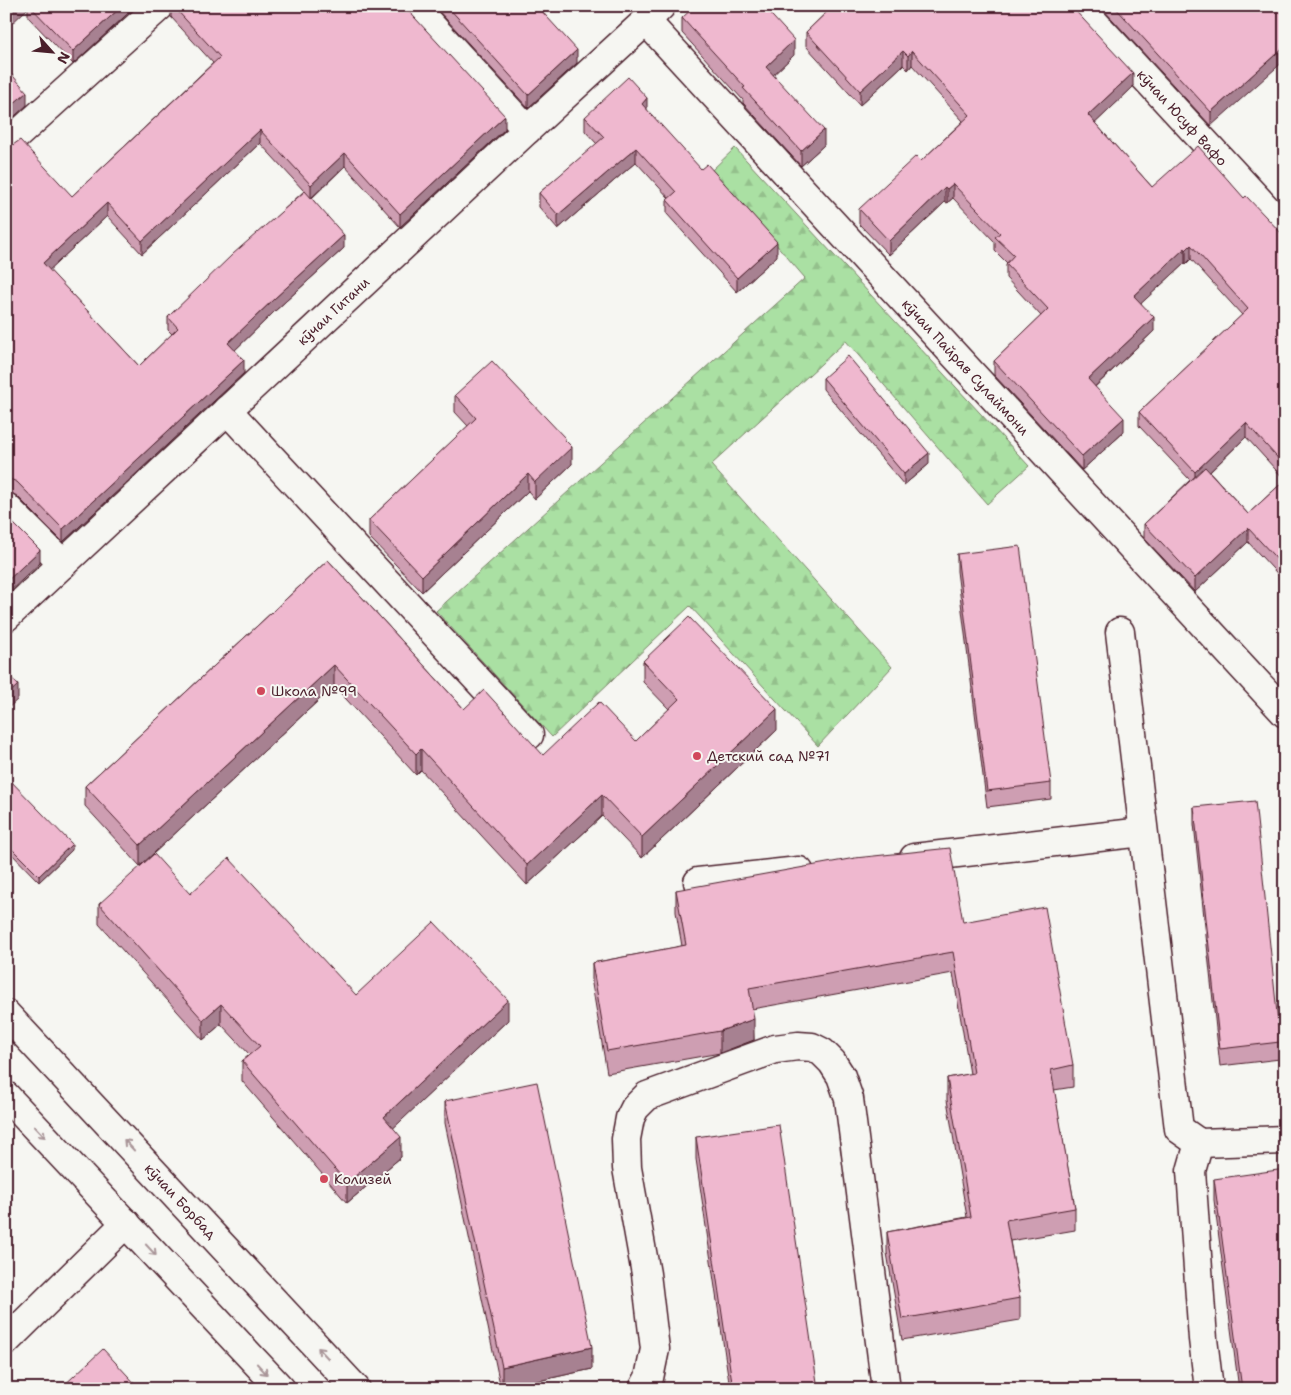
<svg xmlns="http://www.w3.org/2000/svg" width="1291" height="1395" viewBox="0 0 1291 1395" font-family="'Shantell Sans',sans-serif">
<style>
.forest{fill:url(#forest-firs);stroke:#7a8067}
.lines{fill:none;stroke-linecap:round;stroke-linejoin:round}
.minor-casing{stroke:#4a1f2b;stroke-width:31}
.major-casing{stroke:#4a1f2b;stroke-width:31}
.minor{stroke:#f6f6f2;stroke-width:28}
.major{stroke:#f6f6f2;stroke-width:28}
.wall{fill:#ce9eb2;stroke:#4a1f2b;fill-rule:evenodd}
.shaded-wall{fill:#a78191;stroke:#4a1f2b}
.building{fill:#efb8cf;stroke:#4a1f2b}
.oneway{stroke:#a99598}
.poi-dot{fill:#d1495b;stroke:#f6f6f2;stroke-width:2}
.labels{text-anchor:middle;stroke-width:4;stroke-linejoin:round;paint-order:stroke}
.street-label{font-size:14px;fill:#4a1f2b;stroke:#f6f6f2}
.poi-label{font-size:14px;fill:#4a1f2b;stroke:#f6f6f2;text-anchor:start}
</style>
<defs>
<pattern id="forest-firs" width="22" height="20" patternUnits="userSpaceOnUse" patternTransform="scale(1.25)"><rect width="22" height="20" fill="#aae0a3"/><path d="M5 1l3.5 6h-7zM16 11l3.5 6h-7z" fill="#94c08c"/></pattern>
</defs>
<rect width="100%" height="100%" fill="#f6f6f2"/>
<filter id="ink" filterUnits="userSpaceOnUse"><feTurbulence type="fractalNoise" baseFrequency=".02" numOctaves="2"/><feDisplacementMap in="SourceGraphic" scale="10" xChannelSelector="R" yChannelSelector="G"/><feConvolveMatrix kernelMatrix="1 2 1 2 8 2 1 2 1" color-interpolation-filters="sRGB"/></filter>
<g filter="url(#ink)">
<path class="forest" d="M735 148 1029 466 987 504 846 341 711 465 892 667 818 746 690 606 552 737 436 611 805 278 712 170Z"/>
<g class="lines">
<g class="minor-casing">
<g id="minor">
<path d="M413 6 527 130"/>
<path id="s1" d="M1079 6 1285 229"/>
<path id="s2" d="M646 21 1285 713"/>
<path d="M6 145 160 6"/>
<path d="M227 410 529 735"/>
<path d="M6 507 63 564"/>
<path id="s3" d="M6 617 527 130 646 21 661 6"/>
<path d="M1120 632 1179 1129 1199 1143 1285 1140"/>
<path d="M914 858 1143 832"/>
<path d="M698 882 799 871"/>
<path d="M1199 1143 1191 1171 1203 1339 1209 1389"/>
<path d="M6 1341 126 1223"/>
<path d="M643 1389 649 1378 655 1349 646 1274 627 1168 626 1139 630 1118 635 1108 647 1096 775 1049 798 1046 812 1047 822 1052 832 1062 841 1076 849 1099 886 1389"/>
</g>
</g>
<g class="major-casing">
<g id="major">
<path id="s4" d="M6 1014 356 1389"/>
<path d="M6 1096 281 1389"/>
</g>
</g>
<use href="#minor" class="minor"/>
<use href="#major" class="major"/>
</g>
<g class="wall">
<path d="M28 6H136L73 64 28 17Z"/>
<path d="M171 6H404L505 129 400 227 345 166 312 198 344 248 275 311 235 350 244 373 63 542 17 496 10 492H6V147L72 196 213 63 171 17ZM260 143 304 191 168 317V330L172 334 139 366 49 270 107 216 142 254Z"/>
<path d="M434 6H537L577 63 528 108Z"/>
<path d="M831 6H1071L1133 87 1095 123 1152 187 1244 198 1285 237V582L1248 542 1195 592 1144 538V524L1190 480 1139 426V412L1242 315 1191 259 1186 264 1185 263 1141 303 1154 331 1095 387 1124 432 1082 470 994 375V361L1041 316 1006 278V264L1007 263 995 251V242L953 198 947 203 945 202 889 255 859 224V209L921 161 963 121 912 65 908 70 903 65 860 105 806 46V32L832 7ZM1246 437 1285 480 1248 514 1210 472Z"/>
<path d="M1100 6H1285L1211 126Z"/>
<path d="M682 18 794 55 773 75 824 145 801 166 743 103V100L682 33Z"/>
<path d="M647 110 777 256 737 292 667 214V200L669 198 636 162 558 229 539 207V193L597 144 585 131V117Z"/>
<path d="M823 378 929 464 904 485 823 389Z"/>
<path d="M455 395 565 440 572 464 535 499 528 491 422 592 369 537V520L468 426 455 412Z"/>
<path d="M957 554 1051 783V799L987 807 957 571Z"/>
<path d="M328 560 464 709 543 755 636 741 669 709 643 682V661L777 730 642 858 602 816 527 885 421 770 416 775 334 686 140 866 85 806V786Z"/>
<path d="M6 776 72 850 39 882 6 848Z"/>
<path d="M1194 807 1280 1042V1059L1220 1066 1194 824Z"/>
<path d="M676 890 963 922 1073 1065V1087L1054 1090 1075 1208V1230L1010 1241 1020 1298V1320L902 1340 887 1253V1232L967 1217 947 1100V1078L970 1074 953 973 752 1009 754 1040 720 1053 607 1073 592 984V963L682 946 676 912Z"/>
<path d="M190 894 356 995 508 1020 393 1128 401 1157 347 1203 242 1081V1061L250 1055 221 1024 203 1040 99 924V904Z"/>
<path d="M445 1101 592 1369 501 1389 445 1123Z"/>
<path d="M696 1137 818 1389H730L696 1159Z"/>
<path d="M1214 1179 1285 1389H1239L1214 1200Z"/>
</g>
<g class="shaded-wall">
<path d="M16 6H27V9L6 29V16Z"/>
<path d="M122 6H136L73 64V51Z"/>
<path d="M794 40V55L766 82V67Z"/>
<path d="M1285 46V60L1211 126V112Z"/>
<path d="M577 50V63L528 108V95Z"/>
<path d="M903 51V65L860 105V91Z"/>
<path d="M912 51V65L908 70V56Z"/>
<path d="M1133 73V87L1088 130V115Z"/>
<path d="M27 92V105L6 124V110Z"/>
<path d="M647 98V113L642 104Z"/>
<path d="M505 116V129L400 227V214Z"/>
<path d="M260 130V143L142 254V241Z"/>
<path d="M824 130V145L801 166V151Z"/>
<path d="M636 148V162L558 229V215Z"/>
<path d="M345 153V166L311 198V185Z"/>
<path d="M953 184V198L947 203V189Z"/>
<path d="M945 187V202L889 255V241Z"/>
<path d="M107 203V216L43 276V263Z"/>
<path d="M344 235V248L275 311 228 357V343L275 298Z"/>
<path d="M777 242V256L737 292V278Z"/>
<path d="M1191 245V259L1186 264V250Z"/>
<path d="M1185 248V263L1134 310V296Z"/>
<path d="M1154 317V331L1088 393V379Z"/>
<path d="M244 360V373L63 542V529Z"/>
<path d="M1124 418V432L1082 470V456Z"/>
<path d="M1246 423V437L1195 486V472Z"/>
<path d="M565 438V453L572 447V464L535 499V482Z"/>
<path d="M929 453V464L904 485V474Z"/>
<path d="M528 474V491L422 592V576Z"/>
<path d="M1248 528V542L1195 592V578Z"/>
<path d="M40 550V563L6 595V582Z"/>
<path d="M334 665V686L140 866V845Z"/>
<path d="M18 685V699L6 710V696Z"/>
<path d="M777 709V730L642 858V837Z"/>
<path d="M421 749V770L416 775V754Z"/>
<path d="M602 795V816L527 885V865Z"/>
<path d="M72 844V850L39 882V876Z"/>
<path d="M508 1000V1020L384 1137V1117Z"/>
<path d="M221 1004V1024L203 1040V1020Z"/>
<path d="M754 1019V1040L720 1053V1031Z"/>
<path d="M401 1137V1157L347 1203V1183Z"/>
<path d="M592 1347V1369L502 1389V1367Z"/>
</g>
<g class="building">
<path d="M6 6H16L6 16Z"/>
<path d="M30 6H122L73 51Z"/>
<path d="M173 6H404L505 116 400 214 345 153 311 185 260 130 142 241 107 203 43 263 139 366 178 328 168 317 233 254 305 191 344 235 275 298 228 343 244 360 63 529 17 482 10 479H6V147H10L20 140 72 196 220 57Z"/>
<path d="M447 6H537L577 50 528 95Z"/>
<path d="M695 6H763L794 40 766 67 824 130 801 151 743 88 745 87 682 18Z"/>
<path d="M833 6H1071L1133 73 1088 115 1152 187 1198 146 1244 198 1246 196 1285 237V466L1246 423 1195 472 1139 412 1248 309 1191 245 1186 250 1185 248 1134 296 1154 317 1088 379 1124 418 1082 456 994 361 1048 309 1006 264 1014 255 995 237 1000 233 953 184 947 189 945 187 889 241 859 209 916 156 921 161 970 115 912 51 908 56 903 51 860 91 806 32Z"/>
<path d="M1114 6H1285V46L1211 112Z"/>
<path d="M6 68 27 92 6 110Z"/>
<path d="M628 77 647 98 642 104 701 169 707 164 777 242 737 278 667 200 676 192 636 148 558 215 539 193 604 137 585 117Z"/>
<path d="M848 356 929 453 904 474 823 378Z"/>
<path d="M492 361 565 438 564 439 572 447 535 482 528 474 422 576 369 520 476 418 455 395Z"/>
<path d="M1205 467 1248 514 1285 480V568L1248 528 1195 578 1144 524Z"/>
<path d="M6 516 40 550 6 582Z"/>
<path d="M1020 546 1051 783 987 791 957 554Z"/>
<path d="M328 560 464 709 484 690 543 755 599 702 636 741 679 699 643 661 689 617 777 709 642 837 602 795 527 865 421 749 416 754 334 665 140 845 85 786Z"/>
<path d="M6 672 18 685 6 696Z"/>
<path d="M6 776 72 844 39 876 6 843Z"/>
<path d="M1255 801 1280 1042 1220 1049 1194 807Z"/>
<path d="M950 848 963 922 1045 907 1073 1065 1051 1070 1075 1208 1006 1220 1020 1298 902 1319 887 1232 971 1217 947 1078 974 1073 953 952 749 988 754 1019 720 1031 607 1051 592 963 686 945 676 890 855 858Z"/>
<path d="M154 854 190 894 229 858 356 995 434 922 508 1000 384 1117 401 1137 347 1183 242 1061 260 1046 221 1004 203 1020 99 904Z"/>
<path d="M537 1082 592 1347 502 1367 445 1101Z"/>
<path d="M779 1125 818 1389H733L696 1137Z"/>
<path d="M1285 1169V1389H1242L1214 1179Z"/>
<path d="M103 1349 140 1389H60Z"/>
</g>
<defs><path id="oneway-shaft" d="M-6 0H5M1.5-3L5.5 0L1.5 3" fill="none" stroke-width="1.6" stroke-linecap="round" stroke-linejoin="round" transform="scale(1.25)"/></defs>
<g class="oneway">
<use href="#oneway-shaft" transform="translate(40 1132) rotate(47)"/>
<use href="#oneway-shaft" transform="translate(129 1145) rotate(-133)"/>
<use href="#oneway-shaft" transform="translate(151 1250) rotate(47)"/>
<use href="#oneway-shaft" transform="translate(323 1353) rotate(-133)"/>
<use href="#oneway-shaft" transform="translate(262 1369) rotate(47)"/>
</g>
</g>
<g class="poi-dot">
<circle cx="261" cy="691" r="5"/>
<circle cx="697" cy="756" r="5"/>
<circle cx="324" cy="1179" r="5"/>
</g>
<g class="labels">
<g class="street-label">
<text dy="5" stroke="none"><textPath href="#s1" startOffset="152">кӯчаи Юсуф Вафо</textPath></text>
<text dy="5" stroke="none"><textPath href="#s3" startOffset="448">кӯчаи Гитани</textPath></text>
<text dy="5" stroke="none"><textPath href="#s2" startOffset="471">кӯчаи Пайрав Сулаймони</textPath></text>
<text dy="5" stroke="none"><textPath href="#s4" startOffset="256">кӯчаи Борбад</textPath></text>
</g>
<g class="poi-label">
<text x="271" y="696">Школа №99</text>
<text x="707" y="761">Детский сад №71</text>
<text x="334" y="1184">Колизей</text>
</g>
</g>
<rect width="1291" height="1395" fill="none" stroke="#f6f6f2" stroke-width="25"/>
<rect x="12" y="12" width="1266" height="1370" fill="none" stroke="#4a1f2b" stroke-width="2" filter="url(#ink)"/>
<g transform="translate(52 52) rotate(117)" stroke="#f6f6f2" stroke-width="4" paint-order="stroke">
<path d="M0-4L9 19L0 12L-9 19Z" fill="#4a1f2b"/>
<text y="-8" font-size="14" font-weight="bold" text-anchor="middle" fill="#4a1f2b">N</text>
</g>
</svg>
